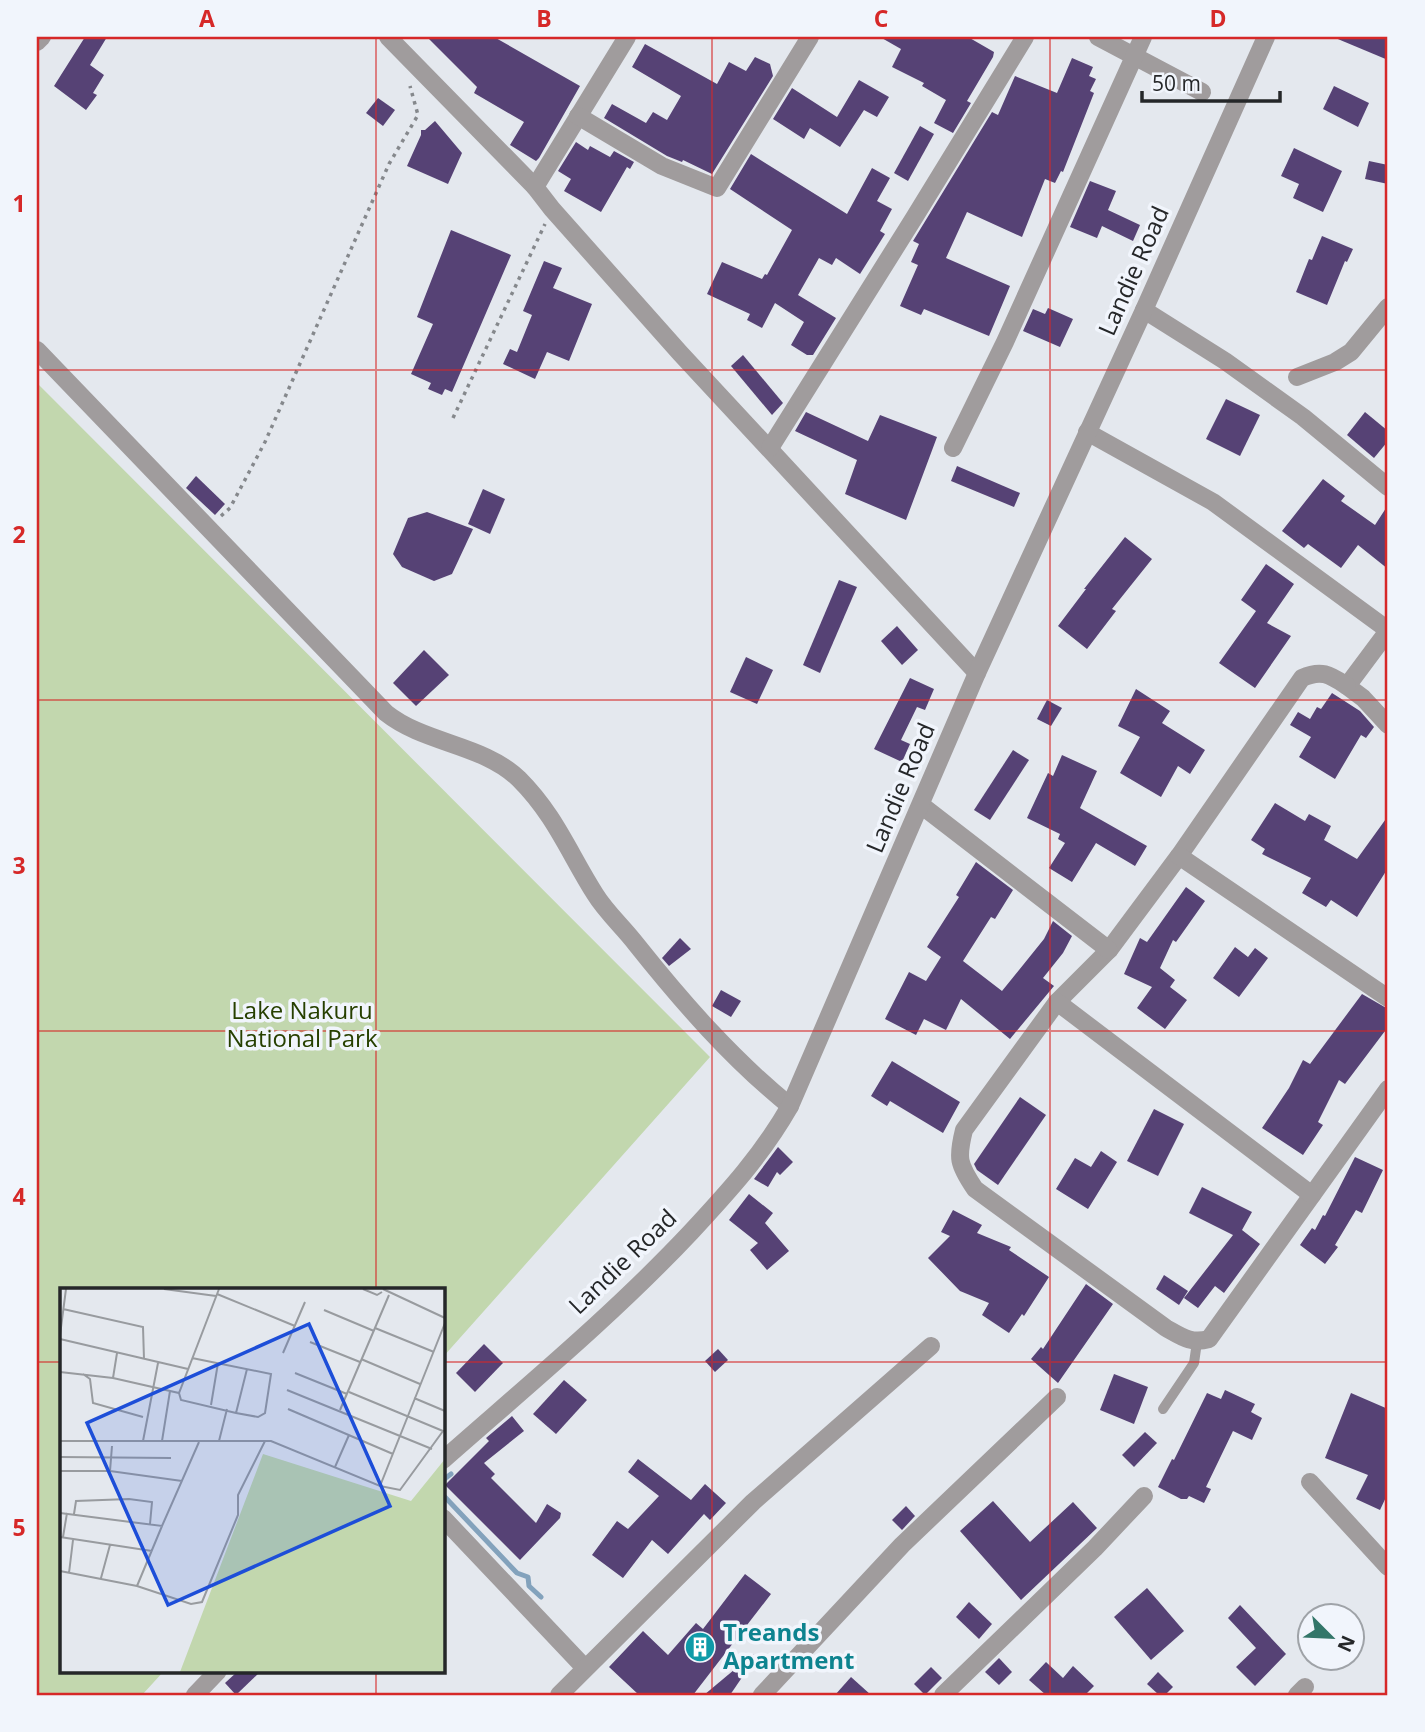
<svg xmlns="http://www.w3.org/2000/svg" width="1425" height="1732" viewBox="0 0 1425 1732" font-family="'Open Sans',sans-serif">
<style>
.green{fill:#c2d7ae}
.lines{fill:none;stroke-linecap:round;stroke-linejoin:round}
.stream{stroke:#83a2bc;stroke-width:5}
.building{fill:#564275}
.path{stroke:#85888c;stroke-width:3.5;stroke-dasharray:3.5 5;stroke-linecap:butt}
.service{stroke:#a09c9d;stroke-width:10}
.minor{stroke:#a09c9d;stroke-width:18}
.grid{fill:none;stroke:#d62828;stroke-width:2;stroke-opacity:0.55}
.labels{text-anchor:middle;stroke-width:7;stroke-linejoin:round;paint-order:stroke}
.street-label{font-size:24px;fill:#252729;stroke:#f1f5fc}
.park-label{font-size:24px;fill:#274000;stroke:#f1f5fc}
.culture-label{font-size:24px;font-weight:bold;fill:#0d838f;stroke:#f1f5fc;text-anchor:start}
.inset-road{fill:none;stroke:#989b9f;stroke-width:2}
.view{fill:#1d4ed8;fill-opacity:0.15;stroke:#1d4ed8;stroke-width:3.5}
.inset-edge{fill:none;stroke:#252729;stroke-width:3.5}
.neatline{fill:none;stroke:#d62828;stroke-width:2.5}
.grid-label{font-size:23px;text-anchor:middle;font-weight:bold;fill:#d62828}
</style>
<rect width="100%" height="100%" fill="#e4e8ee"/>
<path class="green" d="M37 383 710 1057 443 1357V1289H61V1671H164L142 1695H37Z"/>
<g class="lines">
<g class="stream">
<path d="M443 1480 451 1474"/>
<path d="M443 1495 517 1573 528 1577 529 1586 541 1597"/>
</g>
</g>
<g class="building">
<path d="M85 37H107L90 65 104 75 93 93 97 95 86 110 54 86Z"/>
<path d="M427 37H494L580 86 539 158 536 161 510 145 524 122 474 93 477 87Z"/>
<path d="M880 37H968L994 52 993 57 967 101 971 103 953 133 934 123 946 100 922 86 924 83 892 67 901 49Z"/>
<path d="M1333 37H1388V60Z"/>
<path d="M645 44 717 84 729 62 746 71 755 57 770 64 773 76 712 174 683 160 682 162 667 156 604 118 612 104 646 123 653 112 667 120 681 96 632 67Z"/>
<path d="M1072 58 1093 67 1089 76 1096 79 1090 91 1094 93 1063 172 1061 171 1055 183 1045 179 1022 237 967 212 946 258 1010 286 989 336 924 309 921 315 900 306 918 265 911 262 919 244 913 241 992 112 998 115 1015 76 1057 93Z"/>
<path d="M859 80 889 97 877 117 864 110 840 147 810 128 804 139 773 119 792 88 837 117Z"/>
<path d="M1334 86 1369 103 1358 127 1323 109Z"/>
<path d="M378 98 395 110 383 126 366 113Z"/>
<path d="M435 121 462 153 448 184 407 166 421 135V130H425Z"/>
<path d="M920 126 934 134 908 181 894 173Z"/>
<path d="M576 142 588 150 590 146 610 157 614 151 634 162 630 169 627 167 601 212 564 191 571 179 558 171Z"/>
<path d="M1294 148 1342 171 1323 212 1293 198 1299 184 1281 176Z"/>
<path d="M751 154 847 214 872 168 890 178 877 201 892 209 880 231 885 234 860 274 836 258 832 265 819 258 798 295 836 318 813 355H807L791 345 804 322 775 303 762 328 747 320 750 314 707 294 722 262 762 279 765 274 767 275 792 230 730 189Z"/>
<path d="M1369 161 1388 165V184L1365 179Z"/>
<path d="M1090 181 1116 191 1108 210 1140 225 1133 241 1102 226 1097 238 1070 227Z"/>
<path d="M451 230 511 255 452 392 445 389 442 395 428 389 431 383 411 374 433 324 417 317Z"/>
<path d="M1322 236 1353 249 1347 262 1345 261 1327 305 1296 292 1309 259 1312 260Z"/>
<path d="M544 261 562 268 553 288 592 304 569 361 547 352 535 379 503 364 510 349 517 352 532 315 523 311Z"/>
<path d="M1048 308 1073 319 1060 347 1023 331 1033 309 1045 314Z"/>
<path d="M743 355 783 403 772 415 731 366Z"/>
<path d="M1226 399 1260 415 1240 456 1206 439Z"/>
<path d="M806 412 868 441 880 415 937 437 906 520 845 494 857 460 795 431Z"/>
<path d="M1365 412 1388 431V441L1374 458 1347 435Z"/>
<path d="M957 466 1020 493 1014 507 951 481Z"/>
<path d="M196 476 225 504 215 515 186 488Z"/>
<path d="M1323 479 1345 496 1341 501 1375 525 1388 505V569L1358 545 1341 568 1308 544 1304 548 1282 531Z"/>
<path d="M483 489 505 499 490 534 468 524Z"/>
<path d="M427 512 473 529 452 574 434 581 402 567 393 554 408 518Z"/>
<path d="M1125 537 1152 559 1112 609 1116 611 1087 649 1058 626 1086 589H1084Z"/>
<path d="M1266 564 1294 584 1267 623 1291 636 1255 688 1219 663 1256 611 1241 600Z"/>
<path d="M839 580 857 587 820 673 803 665Z"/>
<path d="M897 626 918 650 902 665 881 641Z"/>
<path d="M424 650 449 675 416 706 393 683Z"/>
<path d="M746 657 773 670 757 704 730 692Z"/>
<path d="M910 678 934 689 925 710 917 707 901 740 910 744 902 762 874 749Z"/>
<path d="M1136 689 1170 711 1162 723 1205 750 1190 774 1178 766 1161 797 1120 773 1140 737 1118 726Z"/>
<path d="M1332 693 1360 711 1374 727 1366 738 1361 735 1335 779 1299 757 1311 737 1290 725 1298 712 1310 719 1317 707 1321 709Z"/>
<path d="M1047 700 1062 708 1051 726 1037 719Z"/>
<path d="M1013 750 1029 760 990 820 974 810Z"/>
<path d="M1062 755 1097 771 1080 808 1147 846 1135 866 1096 843 1072 882 1049 868 1065 843 1058 839 1060 834 1027 818 1048 773 1053 776Z"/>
<path d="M1275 803 1305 821 1309 814 1331 826 1324 840 1357 859 1388 816V868L1357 917 1331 900 1326 907 1302 893 1311 878 1262 854 1265 849 1251 840Z"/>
<path d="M976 862 1013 890 995 919 991 917 963 961 1002 991 1044 939 1053 921 1072 936 1063 953 1043 978 1054 986 1010 1039 961 999 946 1030 924 1019 916 1035 885 1019 909 972 926 981 941 957 927 947 959 897 956 895Z"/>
<path d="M1186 887 1205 901 1176 942 1173 940 1160 968 1175 980 1170 987 1187 1000 1165 1029 1137 1008 1152 987 1124 974 1140 938 1147 942Z"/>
<path d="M680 938 691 949 669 966 662 958Z"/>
<path d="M1235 947 1248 957 1255 948 1268 958 1239 997 1213 978Z"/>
<path d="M721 990 741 1001 731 1017 712 1006Z"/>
<path d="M1362 994 1388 1009V1027L1345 1084 1339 1080 1318 1122 1323 1125 1303 1155 1262 1128 1289 1088 1303 1060 1310 1064Z"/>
<path d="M892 1061 960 1102 943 1133 890 1101 887 1106 871 1096Z"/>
<path d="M1020 1097 1046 1115 998 1185 977 1170 974 1164Z"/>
<path d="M1154 1109 1184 1124 1158 1176 1127 1161Z"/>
<path d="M778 1147 793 1162 780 1175 777 1172 768 1187 754 1179Z"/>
<path d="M1101 1151 1117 1162 1088 1209 1056 1189 1075 1158 1091 1167Z"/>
<path d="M1355 1157 1383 1170 1362 1213 1356 1210 1335 1245 1338 1247 1325 1264 1300 1245 1312 1228 1315 1230 1323 1215 1325 1216Z"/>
<path d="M1202 1187 1252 1212 1242 1230 1260 1244 1224 1293 1215 1286 1198 1308 1184 1298 1233 1235 1189 1213Z"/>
<path d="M749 1194 773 1213 765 1223 789 1251 767 1270 750 1250 758 1243 729 1220Z"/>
<path d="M953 1210 982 1225 977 1233 1011 1247 1009 1250 1049 1277 1024 1316 1022 1314 1009 1333 982 1315 989 1303 960 1291 928 1258 950 1236 941 1232Z"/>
<path d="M1164 1275 1188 1291 1179 1305 1156 1289Z"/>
<path d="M1086 1284 1113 1304 1058 1383 1031 1359 1041 1347 1043 1349Z"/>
<path d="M484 1344 503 1363 475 1392 456 1373Z"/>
<path d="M718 1349 728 1360 715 1372 705 1361Z"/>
<path d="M1114 1374 1148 1387 1134 1424 1100 1410Z"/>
<path d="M564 1380 587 1400 556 1434 533 1414Z"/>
<path d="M1225 1390 1255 1404 1251 1412 1262 1418 1252 1440 1233 1431 1206 1487 1211 1489 1204 1503 1189 1496 1187 1499H1181L1158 1487 1172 1459 1174 1460 1207 1393 1221 1399Z"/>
<path d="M1351 1393 1388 1409V1493L1380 1510 1356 1499 1368 1475 1325 1458Z"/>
<path d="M512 1416 524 1431 484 1463 495 1474 491 1478 536 1523 547 1504 561 1513 560 1518 520 1560 445 1485 489 1441 486 1438Z"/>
<path d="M1145 1432 1157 1443 1134 1467 1122 1455Z"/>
<path d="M638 1459 691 1500 705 1484 726 1503 710 1520 704 1514 668 1554 652 1540 623 1578 592 1555 617 1521 628 1529 659 1496 628 1472Z"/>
<path d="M993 1501 1030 1542 1073 1502 1097 1528 1021 1600 960 1531Z"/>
<path d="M906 1506 915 1516 902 1530 892 1520Z"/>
<path d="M745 1574 771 1594 693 1695H639L609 1667 643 1631 668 1655 696 1623 703 1629Z"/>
<path d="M1147 1588 1184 1631 1151 1660 1114 1617Z"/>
<path d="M969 1602 992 1624 979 1639 956 1617Z"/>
<path d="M1240 1605 1286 1654 1255 1686 1236 1667 1256 1648 1228 1618Z"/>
<path d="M753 1654 756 1657 730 1695H704Z"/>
<path d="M999 1658 1012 1672 999 1685 985 1672Z"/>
<path d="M1046 1662 1063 1678 1073 1666 1094 1686 1085 1695H1046L1029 1680Z"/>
<path d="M931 1667 942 1678 925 1695 914 1684Z"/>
<path d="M238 1671H261L236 1695 225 1683Z"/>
<path d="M1158 1672 1173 1687 1165 1695H1159L1147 1684Z"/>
<path d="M851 1677 871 1695H835Z"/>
</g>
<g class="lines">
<g class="path">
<path d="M453 418 545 224"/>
<path d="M221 516 230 508 265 442 389 164 418 115 410 86"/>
</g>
<path class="service" d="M1163 1409 1194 1363 1197 1342"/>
<g class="minor">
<path d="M388 37 535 187"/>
<path d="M627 37 535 187 552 209 680 353 977 673"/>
<path d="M1098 37 1202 92"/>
<path d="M37 42 42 37"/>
<path d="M578 116 662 166 717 188 810 37"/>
<path d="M1144 310 1225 361 1303 417 1388 487"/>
<path d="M37 350 386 713C425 744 483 744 519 779 555 815 569 853 595 894 606 912 623 927 636 944 683 1003 732 1059 790 1106"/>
<path d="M1297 377 1335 362 1351 352 1388 307"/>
<path d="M1087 432 1213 502 1388 630"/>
<path d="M770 448 914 218 1025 37"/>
<path d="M953 448 1005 342 1143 37"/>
<path d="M1388 631 1347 686 1363 698 1388 725"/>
<path d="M1347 686C1330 675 1322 669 1302 678L1179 856 1109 950 1057 1002 964 1130C957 1158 958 1164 975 1189L1166 1328C1182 1337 1191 1344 1209 1339L1388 1089"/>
<path d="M921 805 1109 950"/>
<path d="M1179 856 1388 998"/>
<path d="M1057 1002 1312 1195"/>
<path d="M443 1460C527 1386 614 1314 691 1232 729 1191 762 1155 790 1106L977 673 1144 310 1266 37"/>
<path d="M1310 1482 1388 1567"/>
<path d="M443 1518 585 1668"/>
<path d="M195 1695 218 1671"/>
<path d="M559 1695 753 1502 931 1346"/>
<path d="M762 1695 902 1545 1057 1397"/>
<path d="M943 1695 1095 1548 1144 1496"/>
<path d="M1297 1695 1305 1687"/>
</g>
</g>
<path class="grid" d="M376 37V1289M712 37V1695M1050 37V1695M37 370H1388M37 700H1388M37 1031H1388M37 1362H61M443 1362H1388M376 1671V1695"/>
<defs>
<g id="building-disc" transform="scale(1.575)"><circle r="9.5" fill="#0f9aa8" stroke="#f1f5fc"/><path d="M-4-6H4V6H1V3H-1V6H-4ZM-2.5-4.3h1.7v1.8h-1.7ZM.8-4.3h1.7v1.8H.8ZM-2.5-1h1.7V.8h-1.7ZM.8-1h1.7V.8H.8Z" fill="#fff"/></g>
</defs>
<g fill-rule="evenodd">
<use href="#building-disc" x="700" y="1647"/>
</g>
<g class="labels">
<g class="street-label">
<text transform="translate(1134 271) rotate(-66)" y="8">Landie Road</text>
<text transform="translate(901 788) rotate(-67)" y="8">Landie Road</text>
<text transform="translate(623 1262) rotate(-44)" y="8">Landie Road</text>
</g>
<g class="park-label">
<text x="302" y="1019">Lake Nakuru<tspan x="302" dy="28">National Park</tspan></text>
</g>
<g class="culture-label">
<text x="723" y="1641">Treands<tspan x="723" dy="28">Apartment</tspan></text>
</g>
</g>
<g transform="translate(60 1288)">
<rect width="385" height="385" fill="#e4e8ee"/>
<path d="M203 166 351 213 385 171V384H120Z" fill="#c2d7ae"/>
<path class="inset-road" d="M104 1 156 8M303 1 317 7 322 4M323 1 385 30M157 6 235 38M3 21 83 39 84 71M264 22 314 43M315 40 374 64M0 47 6 1M0 51 128 81M250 54 300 74M223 65 245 14M301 71 360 96M0 84 53 90 119 105 159 1M235 85 287 106M23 86 30 91 33 115 83 129M53 90 57 65M227 102 372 161M289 104 383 143 340 202 320 198M119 105 121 112 176 125 198 129 205 125 211 86 132 70M354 110 385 123M151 117 158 75M228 121 333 166M280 122 329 7M176 125 187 81M0 153H211L320 198 385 35M83 153 98 75M102 153 110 103M159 153 167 121M0 169 111 170M275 179 289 147M0 183H50L122 193M50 183 52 158M0 225 102 238 139 154M14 226 16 213 69 211 92 214 90 236M0 249 92 263M3 249 7 225M0 283 77 298 131 316 142 314 178 227V207L205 153M9 285 13 252M41 290 50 257M77 298 102 238"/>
<path class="view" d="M249 36 330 218 108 317 27 135Z"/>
<rect width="385" height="385" class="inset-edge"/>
</g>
<rect width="1425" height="1732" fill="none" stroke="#f1f5fc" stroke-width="77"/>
<g transform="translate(1331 1637) rotate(114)"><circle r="33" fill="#f1f5fc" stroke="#9fa3a8" stroke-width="2"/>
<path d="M0-5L12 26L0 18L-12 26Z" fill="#337669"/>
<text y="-10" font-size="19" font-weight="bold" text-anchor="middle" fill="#252729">N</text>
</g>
<path d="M1142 91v10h138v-10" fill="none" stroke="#252729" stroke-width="3.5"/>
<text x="1152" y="91" font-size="21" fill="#252729" stroke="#f1f5fc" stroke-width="5" paint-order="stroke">50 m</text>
<rect x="38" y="38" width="1348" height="1656" class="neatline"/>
<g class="grid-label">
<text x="207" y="27">A</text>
<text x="544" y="27">B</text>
<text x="881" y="27">C</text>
<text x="1218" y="27">D</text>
<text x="19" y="212">1</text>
<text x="19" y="543">2</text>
<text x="19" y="874">3</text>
<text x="19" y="1205">4</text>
<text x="19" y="1536">5</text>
</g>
</svg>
